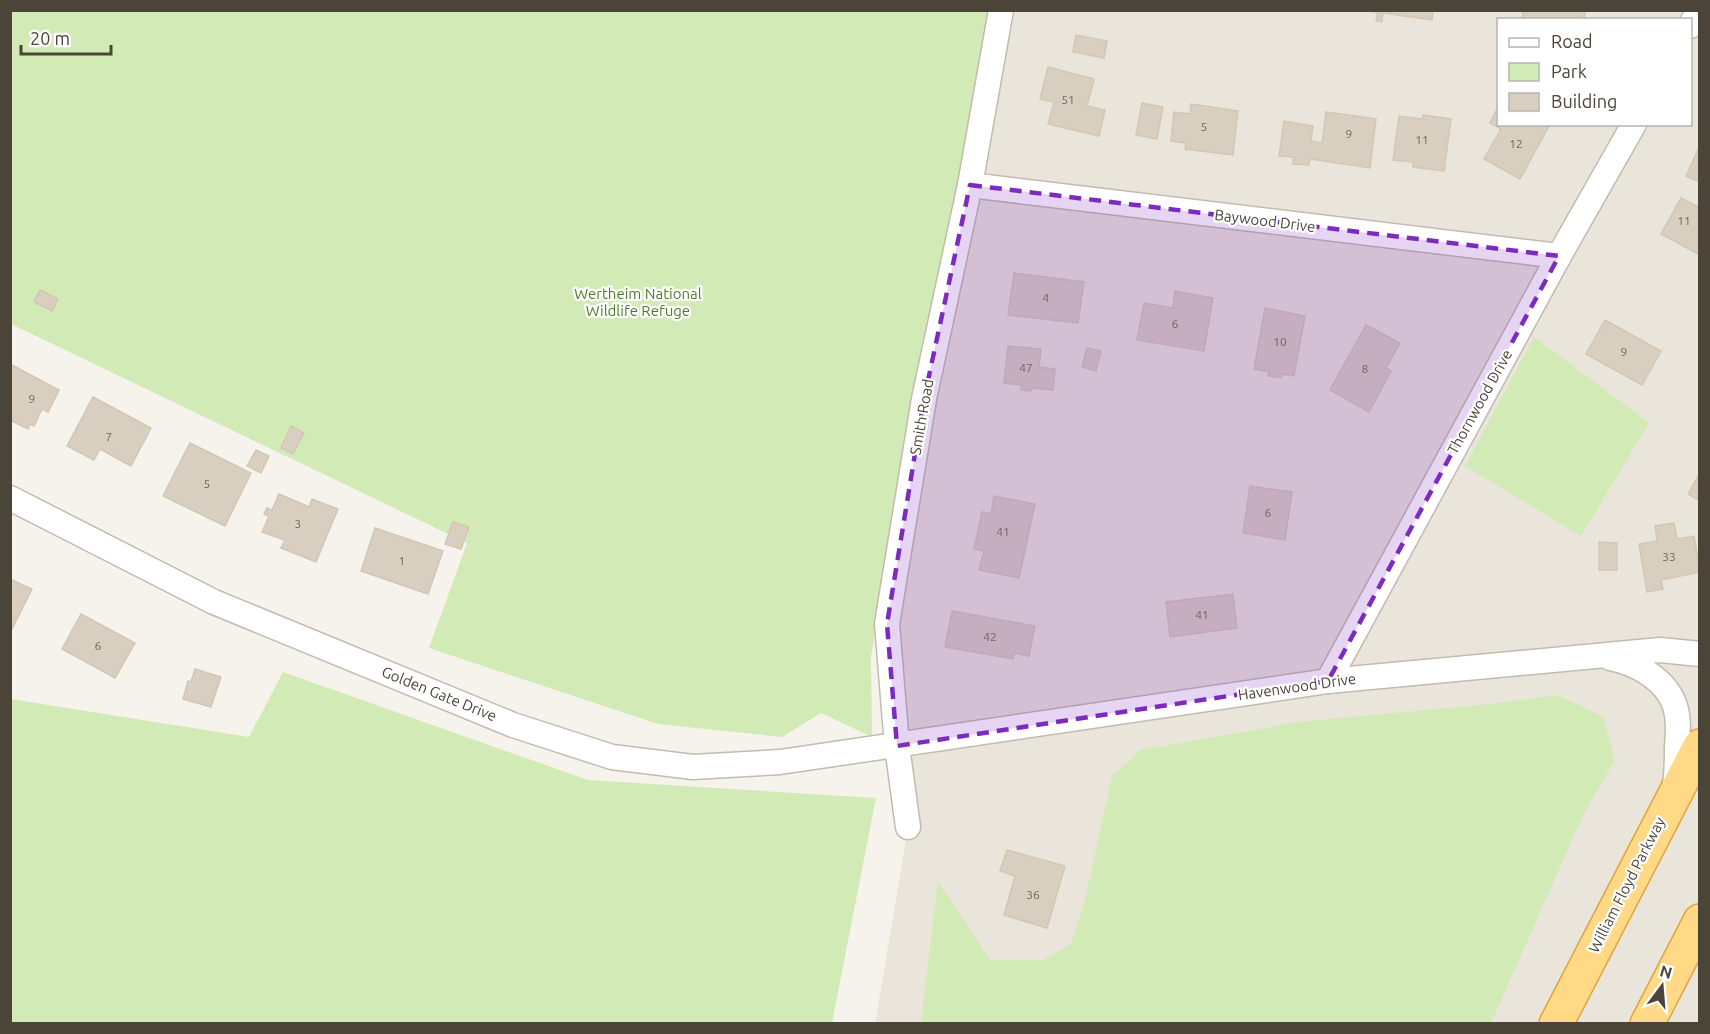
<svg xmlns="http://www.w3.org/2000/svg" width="1710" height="1034" viewBox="0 0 1710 1034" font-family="Ubuntu,sans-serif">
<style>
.residential{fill:#eae5da;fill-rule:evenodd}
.green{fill:#d2eab5}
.building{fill:#d8cfc1;stroke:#d3c7b4;stroke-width:1.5}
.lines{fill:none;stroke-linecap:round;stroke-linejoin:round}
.minor-casing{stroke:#c2bbae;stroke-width:27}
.trunk-casing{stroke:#e0a43c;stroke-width:36}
.minor{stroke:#fff;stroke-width:24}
.trunk{stroke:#ffd985;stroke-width:33}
.marked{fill:#7b2cbf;fill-opacity:0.2;stroke:#7b2cbf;stroke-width:4.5;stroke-dasharray:12 8;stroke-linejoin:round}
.labels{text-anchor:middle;stroke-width:4.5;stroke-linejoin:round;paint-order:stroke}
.number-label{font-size:12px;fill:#6e675b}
.street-label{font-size:15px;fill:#4b4439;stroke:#fff}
.park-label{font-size:15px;fill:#4a7f2a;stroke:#fff}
</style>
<rect width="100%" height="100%" fill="#f6f3ec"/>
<path class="residential" d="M1001 11H1699V1023L875 1024 908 827 887 624ZM1498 20H1690V124H1498Z"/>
<g class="green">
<path d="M10 11H989L871 656 872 737 821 713 782 737 658 724 429 648 467 543 11 324Z"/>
<path d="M1534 337 1649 423 1581 536 1465 466Z"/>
<path d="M283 672 588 780 876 798 832 1023H11V699L249 737Z"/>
<path d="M1558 695 1603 717 1615 760 1583 815 1491 1023H921L938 881 990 960H1043L1071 944 1085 900 1112 776 1141 750 1298 722 1490 704Z"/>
</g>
<g class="building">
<path d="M1369 10H1433L1432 20 1383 13 1382 22 1376 21 1378 13Z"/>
<path d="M1523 10H1585L1584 20H1522Z"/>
<path d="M1076 35 1107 41 1104 58 1073 52Z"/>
<path d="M1048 67 1094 79 1087 106 1105 110 1099 136 1048 124 1054 102 1040 99Z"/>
<path d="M1142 103 1163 107 1157 139 1136 135Z"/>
<path d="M1191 104 1238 111 1233 155 1185 149 1186 143 1171 141 1174 112 1190 114Z"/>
<path d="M1498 107V124H1550L1520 179 1484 159 1501 129 1490 123Z"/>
<path d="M1326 112 1376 119 1370 168 1310 159 1309 165 1293 164 1294 157 1279 156 1284 121 1313 126 1311 141 1322 143Z"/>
<path d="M1423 115 1451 119 1444 171 1413 167V162L1393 160 1399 116 1423 119Z"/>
<path d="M1700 145V182L1686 176Z"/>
<path d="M1681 198 1700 208V255L1661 234Z"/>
<path d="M1014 273 1084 282 1078 323 1008 315Z"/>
<path d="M40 290 58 299 52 311 34 302Z"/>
<path d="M1175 291 1213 298 1204 351 1137 340 1144 303 1173 308Z"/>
<path d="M1265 308 1305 316 1294 376 1282 374 1281 378 1268 376 1269 372 1254 369Z"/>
<path d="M1605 320 1661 351 1642 385 1586 354Z"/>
<path d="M1366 325 1400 343 1386 368 1391 371 1369 412 1330 390Z"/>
<path d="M1008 346 1041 349 1039 367 1055 369 1053 390 1031 388V391L1021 390 1022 385 1004 383Z"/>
<path d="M1087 348 1101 351 1096 371 1082 367Z"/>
<path d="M10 364 59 390 48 412 42 409 34 426 30 424 28 429 10 420Z"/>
<path d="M93 397 151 428 131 466 100 449 94 460 67 446Z"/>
<path d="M291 426 304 433 293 454 281 448Z"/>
<path d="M190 443 251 473 225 526 163 496Z"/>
<path d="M256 450 269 456 261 473 247 466Z"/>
<path d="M1700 473V501L1688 494Z"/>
<path d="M1250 486 1292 492 1285 540 1243 533Z"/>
<path d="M279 494 309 507 312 499 338 509 316 562 281 548 285 540 262 532 269 516 264 514 267 508 272 510Z"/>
<path d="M994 496 1035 504 1019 578 979 570 984 551 974 549 982 512 991 514Z"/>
<path d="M453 522 469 527 461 549 445 544Z"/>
<path d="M1674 523 1677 539 1694 536 1700 572 1661 580 1663 589 1647 592 1639 544 1657 541 1655 526Z"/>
<path d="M375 528 443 551 428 594 361 571Z"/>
<path d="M1599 542 1617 543V570H1599Z"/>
<path d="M10 579 32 589 12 629 10 628Z"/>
<path d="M1233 594 1237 628 1170 637 1166 602Z"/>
<path d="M952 611 1035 626 1029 656 1014 653 1013 659 945 647Z"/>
<path d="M81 614 135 643 115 678 62 649Z"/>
<path d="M195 669 221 677 211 707 183 699 188 681 191 682Z"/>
<path d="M1007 850 1065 866 1047 928 1004 915 1015 876 1000 871Z"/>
</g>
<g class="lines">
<g class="minor-casing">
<g id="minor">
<path d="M1690 26 1699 10"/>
<path d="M970 185 1559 256"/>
<path d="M10 498 214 602 513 725 612 757 693 767 780 762 1328 681 1660 650 1700 654"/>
<path d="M1610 658C1636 663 1666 679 1675 706 1679 719 1678 733 1677 747 1677 760 1677 772 1675 784"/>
<path d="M1328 681 1559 256 1634 124"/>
<path d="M908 827 897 746 887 624 924 399 970 185 1001 10"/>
</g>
</g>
<g class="trunk-casing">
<g id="trunk">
<path d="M1556 1024 1700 746"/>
<path d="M1647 1024 1700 921"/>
</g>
</g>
<use href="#minor" class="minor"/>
<use href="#trunk" class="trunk"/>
</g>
<path class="marked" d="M970 185 1559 256 1328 681 897 746 887 624 924 399Z"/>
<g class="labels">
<g class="number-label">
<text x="1068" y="104">51</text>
<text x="1204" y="131">5</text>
<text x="1349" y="138">9</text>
<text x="1422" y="144">11</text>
<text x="1516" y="148">12</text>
<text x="1684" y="225">11</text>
<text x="1046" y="302">4</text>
<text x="1175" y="328">6</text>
<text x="1280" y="346">10</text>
<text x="1624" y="356">9</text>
<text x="1026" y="372">47</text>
<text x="1365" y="373">8</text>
<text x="32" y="403">9</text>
<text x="109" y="441">7</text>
<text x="207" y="488">5</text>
<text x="1268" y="517">6</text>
<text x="298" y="528">3</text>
<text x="1003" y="536">41</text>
<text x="1669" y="561">33</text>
<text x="402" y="565">1</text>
<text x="1202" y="619">41</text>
<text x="990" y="641">42</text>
<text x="98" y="650">6</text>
<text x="1033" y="899">36</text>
</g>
<g class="street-label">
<text transform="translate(1265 221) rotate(7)" y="5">Baywood Drive</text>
<text transform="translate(1480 402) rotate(-61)" y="5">Thornwood Drive</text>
<text transform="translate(922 417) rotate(-80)" y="5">Smith Road</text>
<text transform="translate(1297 687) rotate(-8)" y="5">Havenwood Drive</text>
<text transform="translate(439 694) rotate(22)" y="5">Golden Gate Drive</text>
<text transform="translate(1627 885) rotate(-63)" y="5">William Floyd Parkway</text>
</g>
<g class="park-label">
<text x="638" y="299">Wertheim National<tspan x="638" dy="17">Wildlife Refuge</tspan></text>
</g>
</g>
<rect width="1710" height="1034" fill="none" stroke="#4b4439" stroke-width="24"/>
<rect x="1497" y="18" width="195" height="108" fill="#ffffff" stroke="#b7b4b0" stroke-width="1.5"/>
<rect x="1509" y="38" width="30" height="9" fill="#ffffff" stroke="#b7b4b0" stroke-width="1.5"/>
<text x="1551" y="48" font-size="18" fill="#4b4439">Road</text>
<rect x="1509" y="63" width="30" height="18" fill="#d2eab5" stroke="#b7b4b0" stroke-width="1.5"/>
<text x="1551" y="78" font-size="18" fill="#4b4439">Park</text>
<rect x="1509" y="93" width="30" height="18" fill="#d8cfc1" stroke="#b7b4b0" stroke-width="1.5"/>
<text x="1551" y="108" font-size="18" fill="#4b4439">Building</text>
<g transform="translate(1662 986) rotate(16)" stroke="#ffffff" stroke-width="4.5" paint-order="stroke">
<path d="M0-4.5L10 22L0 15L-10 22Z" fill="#4b4439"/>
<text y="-9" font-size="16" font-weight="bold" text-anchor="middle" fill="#4b4439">N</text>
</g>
<path d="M21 45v9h90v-9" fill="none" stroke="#4b4439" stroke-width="3"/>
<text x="30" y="45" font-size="18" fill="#4b4439" stroke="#ffffff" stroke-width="4.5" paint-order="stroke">20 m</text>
</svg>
